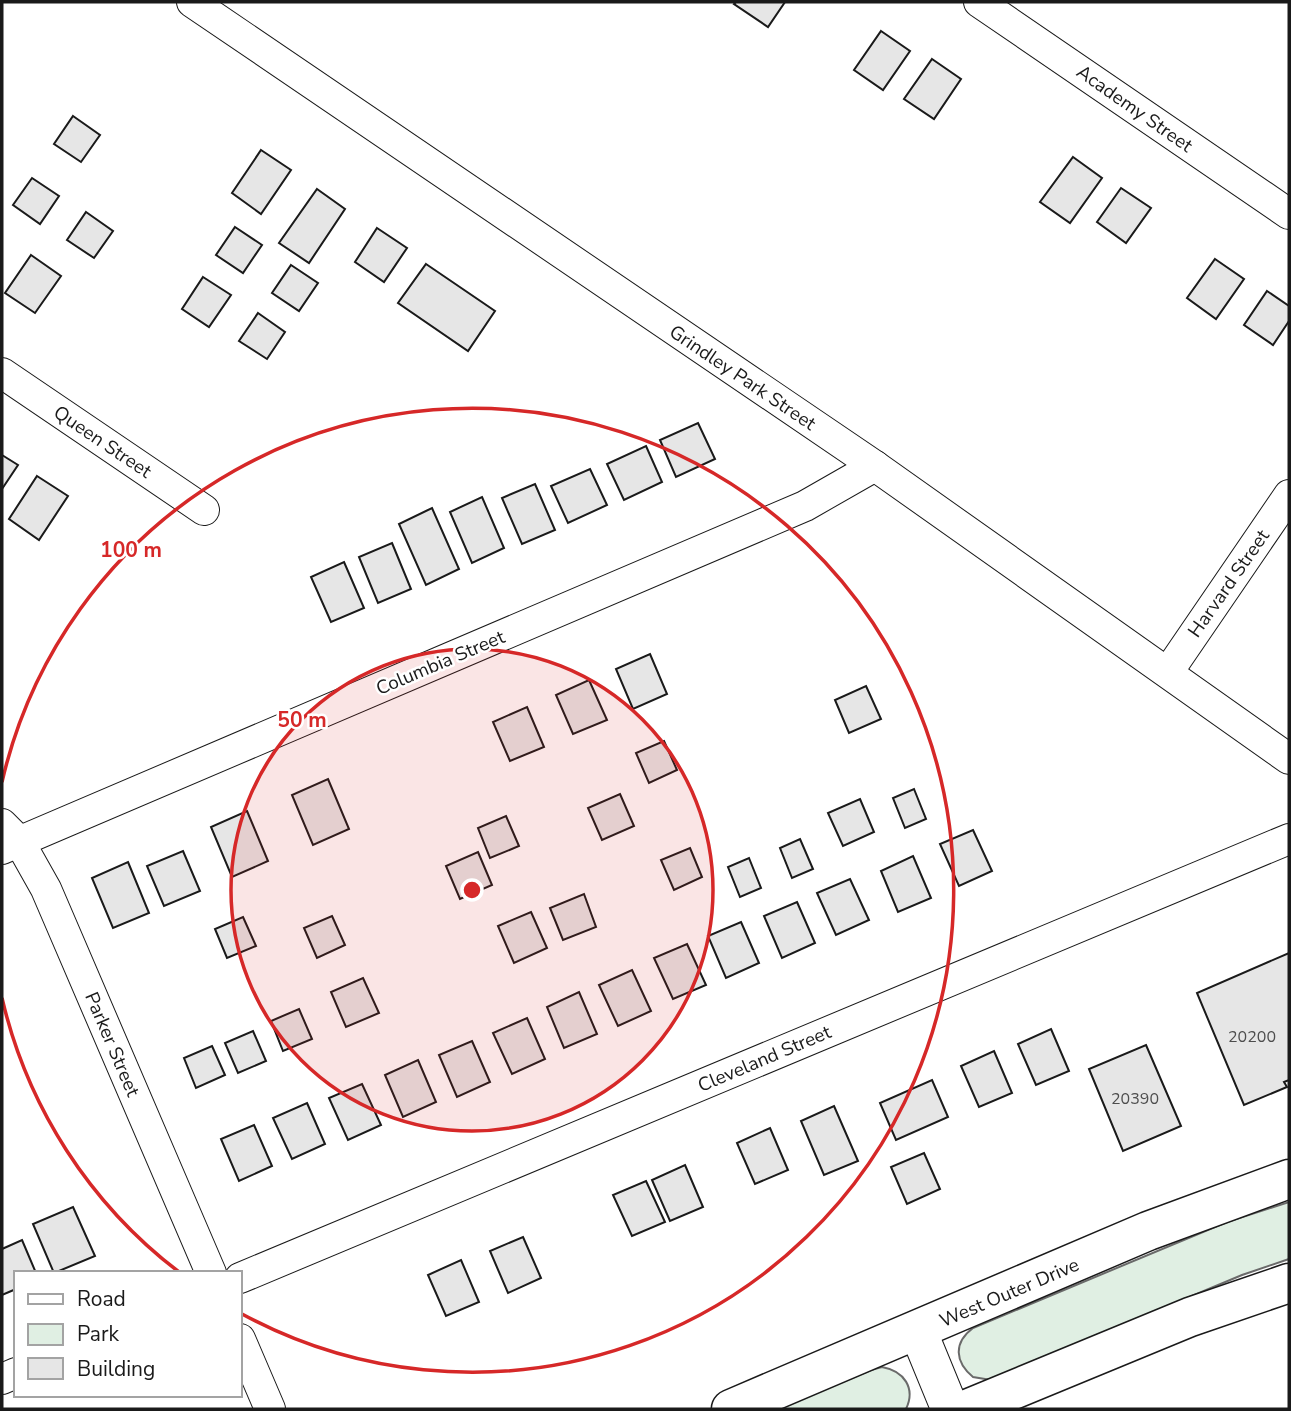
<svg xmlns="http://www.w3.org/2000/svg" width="1291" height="1411" viewBox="0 0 1291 1411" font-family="'Nunito Sans',sans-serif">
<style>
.green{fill:#e0efe3;stroke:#6a6a6a;stroke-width:2}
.building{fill:#e6e6e6;stroke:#1a1a1a;stroke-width:2}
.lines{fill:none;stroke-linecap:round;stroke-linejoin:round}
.minor-casing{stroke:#1a1a1a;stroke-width:32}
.tertiary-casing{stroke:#1a1a1a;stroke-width:39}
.secondary-casing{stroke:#1a1a1a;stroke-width:41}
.minor{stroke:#fff;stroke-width:30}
.tertiary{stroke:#fff;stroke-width:37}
.secondary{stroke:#fff;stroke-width:38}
.ring{fill:none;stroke:#d62828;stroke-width:3.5}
.labels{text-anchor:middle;stroke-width:5;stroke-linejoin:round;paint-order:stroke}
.number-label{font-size:16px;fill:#4d4d4d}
.street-label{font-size:19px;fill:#1a1a1a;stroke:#fff}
.centre{fill:#d62828;stroke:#fff;stroke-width:3.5}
.ring-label{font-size:21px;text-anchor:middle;font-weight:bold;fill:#d62828;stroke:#fff;stroke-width:5;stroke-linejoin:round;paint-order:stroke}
</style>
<rect width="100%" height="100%" fill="#fff"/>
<g class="green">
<path d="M1289 1202V1259L1242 1275 991 1380 973 1377C955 1362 953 1343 973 1328L1227 1222Z"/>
<path d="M882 1367C904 1371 916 1388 906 1409H777L871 1370Z"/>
</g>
<g class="building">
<path d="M736 2H785L768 27 734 4Z"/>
<path d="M881 31 910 51 883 90 854 70Z"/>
<path d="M932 59 961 79 934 119 904 99Z"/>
<path d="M73 116 100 135 81 162 54 144Z"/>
<path d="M261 150 291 170 261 214 232 193Z"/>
<path d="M1073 157 1102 178 1070 223 1040 202Z"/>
<path d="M32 178 59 196 40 224 13 205Z"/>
<path d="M1121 188 1151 208 1126 243 1097 222Z"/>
<path d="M317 189 345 209 309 263 279 243Z"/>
<path d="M86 212 113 231 94 258 67 240Z"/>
<path d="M235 227 262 245 243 273 216 255Z"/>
<path d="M377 228 407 248 384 282 355 262Z"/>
<path d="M31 255 61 276 35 313 5 293Z"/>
<path d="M1215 259 1244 279 1216 319 1187 298Z"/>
<path d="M426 264 495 311 468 351 398 303Z"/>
<path d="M291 265 318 283 299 311 272 293Z"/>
<path d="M203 277 231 295 209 327 182 309Z"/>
<path d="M1267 291 1289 306V321L1273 345 1244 325Z"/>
<path d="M258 313 285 332 267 359 239 341Z"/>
<path d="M698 423 715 459 676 477 660 440Z"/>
<path d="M646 446 662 482 624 500 607 464Z"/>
<path d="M2 455 18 465 2 489Z"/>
<path d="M590 469 607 505 568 523 551 486Z"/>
<path d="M37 476 68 496 39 540 9 519Z"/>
<path d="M535 484 555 530 522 544 502 498Z"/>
<path d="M482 497 504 548 472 563 450 512Z"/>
<path d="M432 508 459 569 426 585 399 524Z"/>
<path d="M392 543 411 589 378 603 359 557Z"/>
<path d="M344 562 364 608 331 622 311 577Z"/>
<path d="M650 654 667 694 633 709 616 669Z"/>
<path d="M589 680 607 720 573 734 556 695Z"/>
<path d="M866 686 881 719 849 733 835 700Z"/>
<path d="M527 707 544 747 510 761 493 722Z"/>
<path d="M664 741 677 770 649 783 636 753Z"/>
<path d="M328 779 349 829 313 845 292 795Z"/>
<path d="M914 789 926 819 905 828 893 798Z"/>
<path d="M620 794 634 826 602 840 588 808Z"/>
<path d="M860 799 874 832 843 846 828 813Z"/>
<path d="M247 811 268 861 232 877 211 827Z"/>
<path d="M506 816 519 846 490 858 478 828Z"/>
<path d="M973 830 992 871 959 886 940 844Z"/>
<path d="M800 839 813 869 792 878 780 848Z"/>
<path d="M690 848 702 877 674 890 661 860Z"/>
<path d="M183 851 200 891 164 906 147 866Z"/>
<path d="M478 852 492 885 460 899 446 866Z"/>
<path d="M913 856 931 898 898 912 881 871Z"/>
<path d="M749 858 761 888 740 897 728 867Z"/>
<path d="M128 862 149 913 113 928 92 878Z"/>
<path d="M850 879 869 920 836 935 817 893Z"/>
<path d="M584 894 596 927 563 940 550 908Z"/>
<path d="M797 902 815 943 782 958 764 916Z"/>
<path d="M531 912 547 948 514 963 498 926Z"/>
<path d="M332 916 345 945 317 958 304 928Z"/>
<path d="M243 917 256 946 227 958 215 929Z"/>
<path d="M741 922 759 963 726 978 708 936Z"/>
<path d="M687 944 706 985 673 999 654 958Z"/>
<path d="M1289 953V1080L1284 1082 1287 1087 1244 1105 1197 993Z"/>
<path d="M632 970 651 1011 618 1026 599 985Z"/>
<path d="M363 978 379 1013 346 1027 331 992Z"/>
<path d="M579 992 597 1034 564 1048 547 1007Z"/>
<path d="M299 1009 312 1039 283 1051 271 1021Z"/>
<path d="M527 1018 545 1059 512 1074 493 1033Z"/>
<path d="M1051 1029 1069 1071 1036 1085 1018 1044Z"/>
<path d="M253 1031 266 1061 238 1073 225 1043Z"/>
<path d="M472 1041 490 1082 457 1097 439 1055Z"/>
<path d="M1146 1045 1181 1126 1123 1151 1089 1069Z"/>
<path d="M212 1046 225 1075 196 1088 184 1058Z"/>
<path d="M994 1051 1012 1093 979 1107 961 1066Z"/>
<path d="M418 1060 436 1102 403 1117 385 1075Z"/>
<path d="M932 1080 948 1117 896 1140 880 1103Z"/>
<path d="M362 1084 381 1125 348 1140 329 1098Z"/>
<path d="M307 1103 325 1144 292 1159 273 1118Z"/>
<path d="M834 1106 858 1161 824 1175 801 1121Z"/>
<path d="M254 1125 272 1166 239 1181 221 1139Z"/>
<path d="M770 1128 788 1170 755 1184 737 1143Z"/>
<path d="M924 1153 940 1189 907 1204 891 1167Z"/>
<path d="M685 1165 703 1207 670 1221 652 1180Z"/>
<path d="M646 1181 665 1222 632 1236 613 1195Z"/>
<path d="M73 1207 95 1256 54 1273 33 1224Z"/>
<path d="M523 1237 541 1278 508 1293 490 1251Z"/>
<path d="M22 1240 36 1273H16V1289L2 1295V1249Z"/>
<path d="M461 1260 479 1302 446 1316 428 1275Z"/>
</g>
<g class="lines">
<g class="minor-casing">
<g id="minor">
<path d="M192 2 875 466 1289 759"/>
<path d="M979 2 1289 214"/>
<path d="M2 373 204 510"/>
<path d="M1168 672 1289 495"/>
<path d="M2 824 19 841 46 889 211 1273"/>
<path d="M2 849 805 506 875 466"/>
<path d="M240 1278 1289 839"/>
<path d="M240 1339 270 1409"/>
<path d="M2 1379 16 1373"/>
</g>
</g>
<g class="tertiary-casing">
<path id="tertiary" d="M918 1331 950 1409"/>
</g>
<g class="secondary-casing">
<g id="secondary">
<path d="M731 1409 1148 1231 1289 1179"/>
<path d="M967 1409 1190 1317 1289 1283"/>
</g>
</g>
<use href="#minor" class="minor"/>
<use href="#tertiary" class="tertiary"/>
<use href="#secondary" class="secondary"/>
</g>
<circle cx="472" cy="890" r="241" fill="#d62828" fill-opacity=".12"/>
<g class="ring">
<circle cx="472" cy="890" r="241"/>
<path d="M179 1272A482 482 0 0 1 2 998M2 782A482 482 0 1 1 242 1314"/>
</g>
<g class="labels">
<g class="number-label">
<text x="1252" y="1042">20200</text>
<text x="1135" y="1104">20390</text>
</g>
<g class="street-label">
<text transform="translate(1135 108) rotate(35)" y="7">Academy Street</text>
<text transform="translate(743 377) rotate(34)" y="7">Grindley Park Street</text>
<text transform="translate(103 441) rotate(34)" y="7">Queen Street</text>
<text transform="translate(1228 583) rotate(-55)" y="7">Harvard Street</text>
<text transform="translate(440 662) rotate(-23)" y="7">Columbia Street</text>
<text transform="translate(113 1044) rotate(67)" y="7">Parker Street</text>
<text transform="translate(764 1058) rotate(-23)" y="7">Cleveland Street</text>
<text transform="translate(1009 1292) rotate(-23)" y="7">West Outer Drive</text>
</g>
</g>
<circle cx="472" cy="890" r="10" class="centre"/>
<g class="ring-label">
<text x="131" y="557">100 m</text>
<text x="302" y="727">50 m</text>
</g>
<rect width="1291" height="1411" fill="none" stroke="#1a1a1a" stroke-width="7"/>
<rect x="14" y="1271" width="228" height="126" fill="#ffffff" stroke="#a3a3a3" stroke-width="2"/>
<rect x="28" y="1294" width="35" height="10" fill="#ffffff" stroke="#a3a3a3" stroke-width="2"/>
<text x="77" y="1306" font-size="21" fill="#1a1a1a">Road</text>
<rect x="28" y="1324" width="35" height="21" fill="#e0efe3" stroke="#a3a3a3" stroke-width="2"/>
<text x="77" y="1341" font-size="21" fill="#1a1a1a">Park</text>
<rect x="28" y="1358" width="35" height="21" fill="#e6e6e6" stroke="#a3a3a3" stroke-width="2"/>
<text x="77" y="1376" font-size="21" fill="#1a1a1a">Building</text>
</svg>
